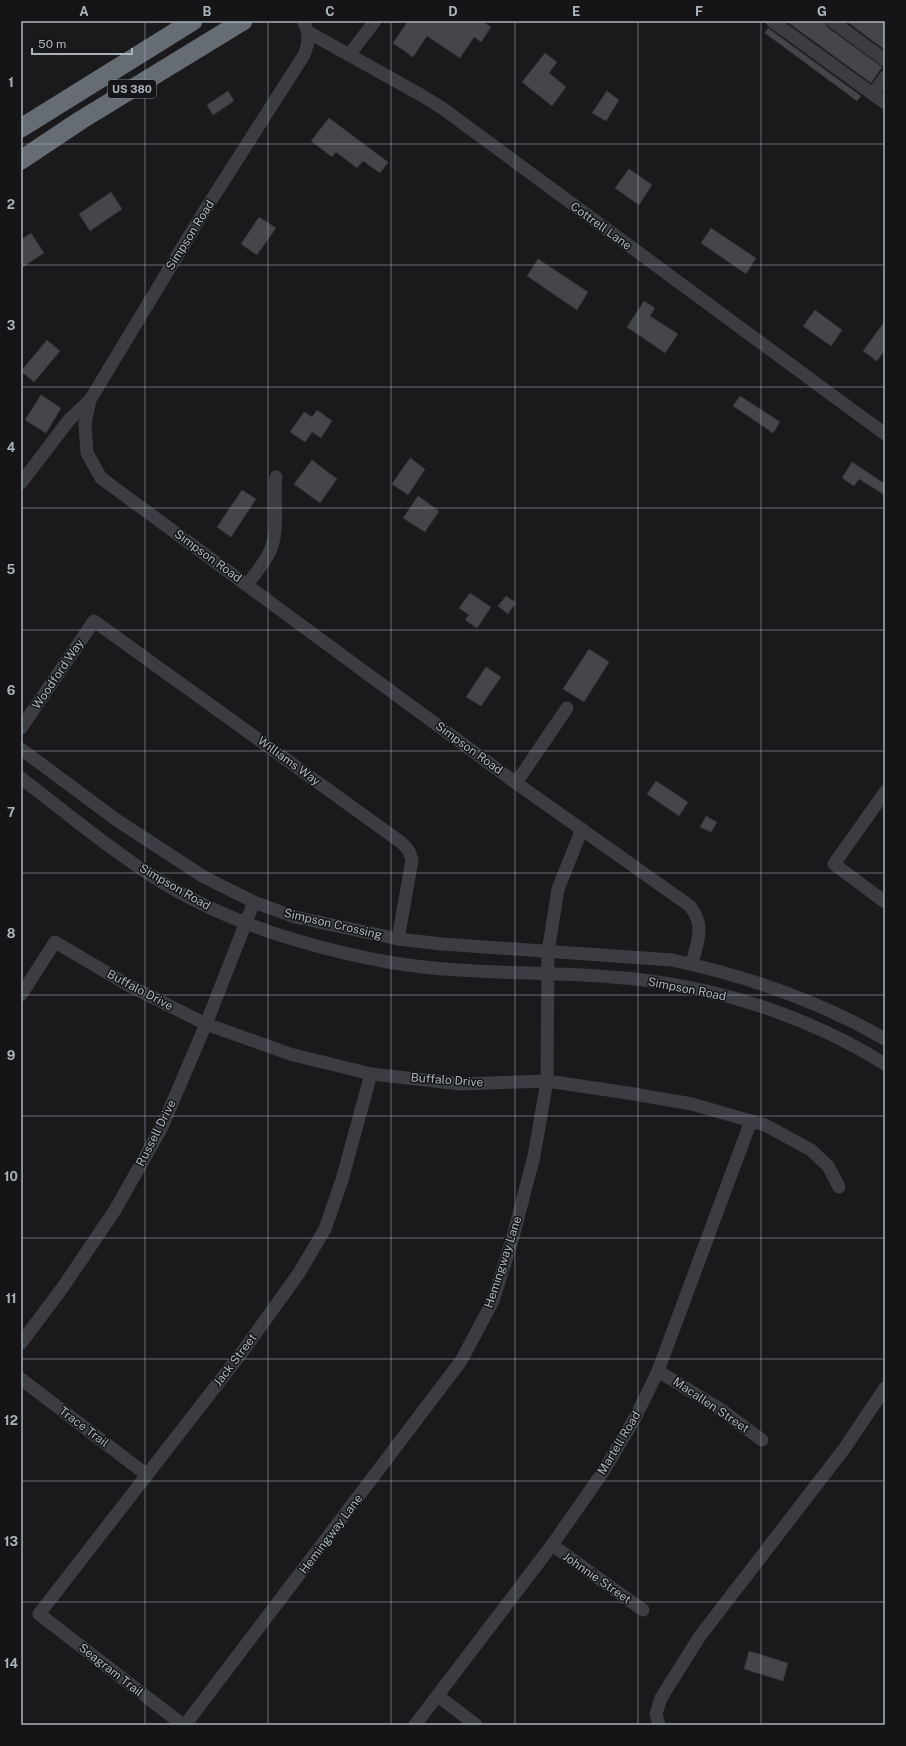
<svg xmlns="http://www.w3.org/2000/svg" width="906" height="1746" viewBox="0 0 906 1746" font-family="'Public Sans',sans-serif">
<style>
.building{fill:#44464a;stroke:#343539}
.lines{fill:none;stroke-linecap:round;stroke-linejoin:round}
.minor{stroke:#3b3d42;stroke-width:13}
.highway{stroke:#666c74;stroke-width:19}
.grid{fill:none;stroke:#abb4bd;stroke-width:1;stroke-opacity:0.55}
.labels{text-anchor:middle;stroke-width:3;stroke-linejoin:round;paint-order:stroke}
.shield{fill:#151518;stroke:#7e848c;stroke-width:1}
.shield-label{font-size:11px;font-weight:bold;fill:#abb4bd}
.street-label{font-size:12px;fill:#abb4bd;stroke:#151518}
.neatline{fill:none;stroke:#abb4bd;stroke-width:1.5}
.grid-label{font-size:13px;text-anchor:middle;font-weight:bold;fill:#abb4bd}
</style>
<rect width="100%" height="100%" fill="#1a1a1d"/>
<g class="building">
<path d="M408 21H482L491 27 481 42 474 37 460 58 427 36 413 57 393 43Z"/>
<path d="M786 21H824L827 27 882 67 871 83Z"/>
<path d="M846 21H885V50Z"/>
<path d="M768 28 861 96 857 101 765 33Z"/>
<path d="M545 53 557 62 549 73 566 87 552 106 522 82Z"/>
<path d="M228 91 234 101 213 115 207 105Z"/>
<path d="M607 91 619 100 606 121 592 113Z"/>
<path d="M329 118 388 162 380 173 363 161 357 168 336 152 332 157 311 141Z"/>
<path d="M629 169 652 185 639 205 615 188Z"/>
<path d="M111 192 122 209 90 231 79 214Z"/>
<path d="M259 217 276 228 257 255 241 244Z"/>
<path d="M711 228 756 258 746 274 701 243Z"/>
<path d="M31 233 44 253 21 268V240Z"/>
<path d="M538 259 588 292 577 310 527 276Z"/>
<path d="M644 301 655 308 650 316 678 334 665 353 627 327Z"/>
<path d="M815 310 842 330 831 346 803 326Z"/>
<path d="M885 321V350L877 361 863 351Z"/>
<path d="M47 340 60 351 34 382 21 371Z"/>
<path d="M41 395 61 408 46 433 25 420Z"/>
<path d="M740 396 780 422 773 433 733 406Z"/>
<path d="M317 410 332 421 321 438 312 432 305 442 290 432 304 412 312 417Z"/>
<path d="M410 458 425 469 408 495 392 484Z"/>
<path d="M312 460 337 479 320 503 294 484Z"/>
<path d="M852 462 885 484V495L859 479 854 486 842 478Z"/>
<path d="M242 490 256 499 231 537 217 527Z"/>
<path d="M418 496 439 511 425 532 403 518Z"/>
<path d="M470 593 491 607 477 628 465 620 469 615 459 608Z"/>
<path d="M506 596 515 602V604L508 614 498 606Z"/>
<path d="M589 649 609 662 584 702 563 689Z"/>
<path d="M486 667 501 677 481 706 466 697Z"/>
<path d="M656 781 688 802 679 816 647 794Z"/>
<path d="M706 816 717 822 711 832 700 827Z"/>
<path d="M749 1651 788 1663 783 1681 744 1669Z"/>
</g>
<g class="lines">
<g class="minor">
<path d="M303 21C310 33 309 42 304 55L203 213 90 400 85 424 87 453 101 478 516 783 690 906C706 927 697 941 692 964"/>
<path d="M772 21 885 103"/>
<path d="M832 21 885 60"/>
<path d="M308 32 421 95 442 108 885 434"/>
<path d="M349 55 375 21"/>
<path d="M873 94 885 77"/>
<path d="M21 483 69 420 90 400"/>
<path d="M247 585C255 574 264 564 270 551 280 529 273 501 276 477"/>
<path d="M21 728 94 621 402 843 409 851 412 860 398 939"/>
<path d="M21 749 118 821 204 877 254 902 295 917 398 939 442 944 672 960C747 976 819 1001 885 1039"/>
<path d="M21 778C64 811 107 847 152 876 222 921 306 947 388 962 462 975 537 971 612 977 708 984 803 1013 885 1064"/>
<path d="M516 783 567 708"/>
<path d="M885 792 834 864 885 902"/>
<path d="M21 995 55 942 128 985 206 1024 290 1054 371 1074 461 1084 547 1081 628 1093 692 1104 765 1125 811 1150 828 1166 839 1187"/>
<path d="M21 1343 63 1287 115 1210 162 1127 206 1024 254 902"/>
<path d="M658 1371 723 1411 762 1440"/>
<path d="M21 1379 147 1475"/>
<path d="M552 1545 643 1610"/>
<path d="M438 1696 476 1725"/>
<path d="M183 1725 39 1614 240 1355 299 1273 325 1229 342 1180 371 1074"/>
<path d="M185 1725 461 1361 493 1301 513 1237 534 1156 547 1081 548 952 558 889 582 829"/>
<path d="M415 1725 552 1545 603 1472 635 1418 658 1371 751 1121"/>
<path d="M659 1725 656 1714 661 1698 700 1636 844 1449 885 1388"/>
</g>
<g class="highway">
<path d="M21 128 193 21"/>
<path d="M21 160 81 120 243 21"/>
</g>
</g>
<path class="grid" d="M145 21V1725M268 21V1725M391 21V1725M515 21V1725M638 21V1725M761 21V1725M21 144H885M21 265H885M21 387H885M21 508H885M21 630H885M21 751H885M21 873H885M21 995H885M21 1116H885M21 1238H885M21 1359H885M21 1481H885M21 1602H885"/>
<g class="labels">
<rect class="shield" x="108" y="80" width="48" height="18" rx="3"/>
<g class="shield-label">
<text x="132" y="93">US 380</text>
</g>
<g class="street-label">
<text transform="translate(601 226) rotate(36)" y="4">Cottrell Lane</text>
<text transform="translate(190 235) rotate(-58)" y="4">Simpson Road</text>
<text transform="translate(208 556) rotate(36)" y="4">Simpson Road</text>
<text transform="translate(58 674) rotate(-56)" y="4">Woodford Way</text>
<text transform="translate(469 748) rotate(36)" y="4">Simpson Road</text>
<text transform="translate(289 761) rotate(36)" y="4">Williams Way</text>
<text transform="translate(175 887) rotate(30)" y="4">Simpson Road</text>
<text transform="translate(333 924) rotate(13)" y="4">Simpson Crossing</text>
<text transform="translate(687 989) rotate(11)" y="4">Simpson Road</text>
<text transform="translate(140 990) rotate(28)" y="4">Buffalo Drive</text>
<text transform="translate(447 1080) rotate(4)" y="4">Buffalo Drive</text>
<text transform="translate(156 1133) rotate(-63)" y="4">Russell Drive</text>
<text transform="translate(503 1262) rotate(-72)" y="4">Hemingway Lane</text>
<text transform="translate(235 1360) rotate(-53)" y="4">Jack Street</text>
<text transform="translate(711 1405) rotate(34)" y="4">Macallen Street</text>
<text transform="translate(84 1427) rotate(37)" y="4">Trace Trail</text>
<text transform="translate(619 1443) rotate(-59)" y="4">Martell Road</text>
<text transform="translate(331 1534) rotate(-53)" y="4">Hemingway Lane</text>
<text transform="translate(597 1578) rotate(35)" y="4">Johnnie Street</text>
<text transform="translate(111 1670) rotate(38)" y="4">Seagram Trail</text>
</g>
</g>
<rect width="906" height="1746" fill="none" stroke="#151518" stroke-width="44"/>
<path d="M32 48v6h100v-6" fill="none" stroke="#abb4bd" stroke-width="2"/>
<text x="38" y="48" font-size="12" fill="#abb4bd" stroke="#151518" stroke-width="3" paint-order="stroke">50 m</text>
<rect x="22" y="22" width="862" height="1702" class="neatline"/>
<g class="grid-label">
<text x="84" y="16">A</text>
<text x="207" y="16">B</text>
<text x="330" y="16">C</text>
<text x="453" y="16">D</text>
<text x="576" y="16">E</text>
<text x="699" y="16">F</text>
<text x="822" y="16">G</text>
<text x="11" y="87">1</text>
<text x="11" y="209">2</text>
<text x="11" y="330">3</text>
<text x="11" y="452">4</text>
<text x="11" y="574">5</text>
<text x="11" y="695">6</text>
<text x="11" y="817">7</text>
<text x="11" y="938">8</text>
<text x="11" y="1060">9</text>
<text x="11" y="1181">10</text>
<text x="11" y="1303">11</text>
<text x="11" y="1425">12</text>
<text x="11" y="1546">13</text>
<text x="11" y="1668">14</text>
</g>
</svg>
